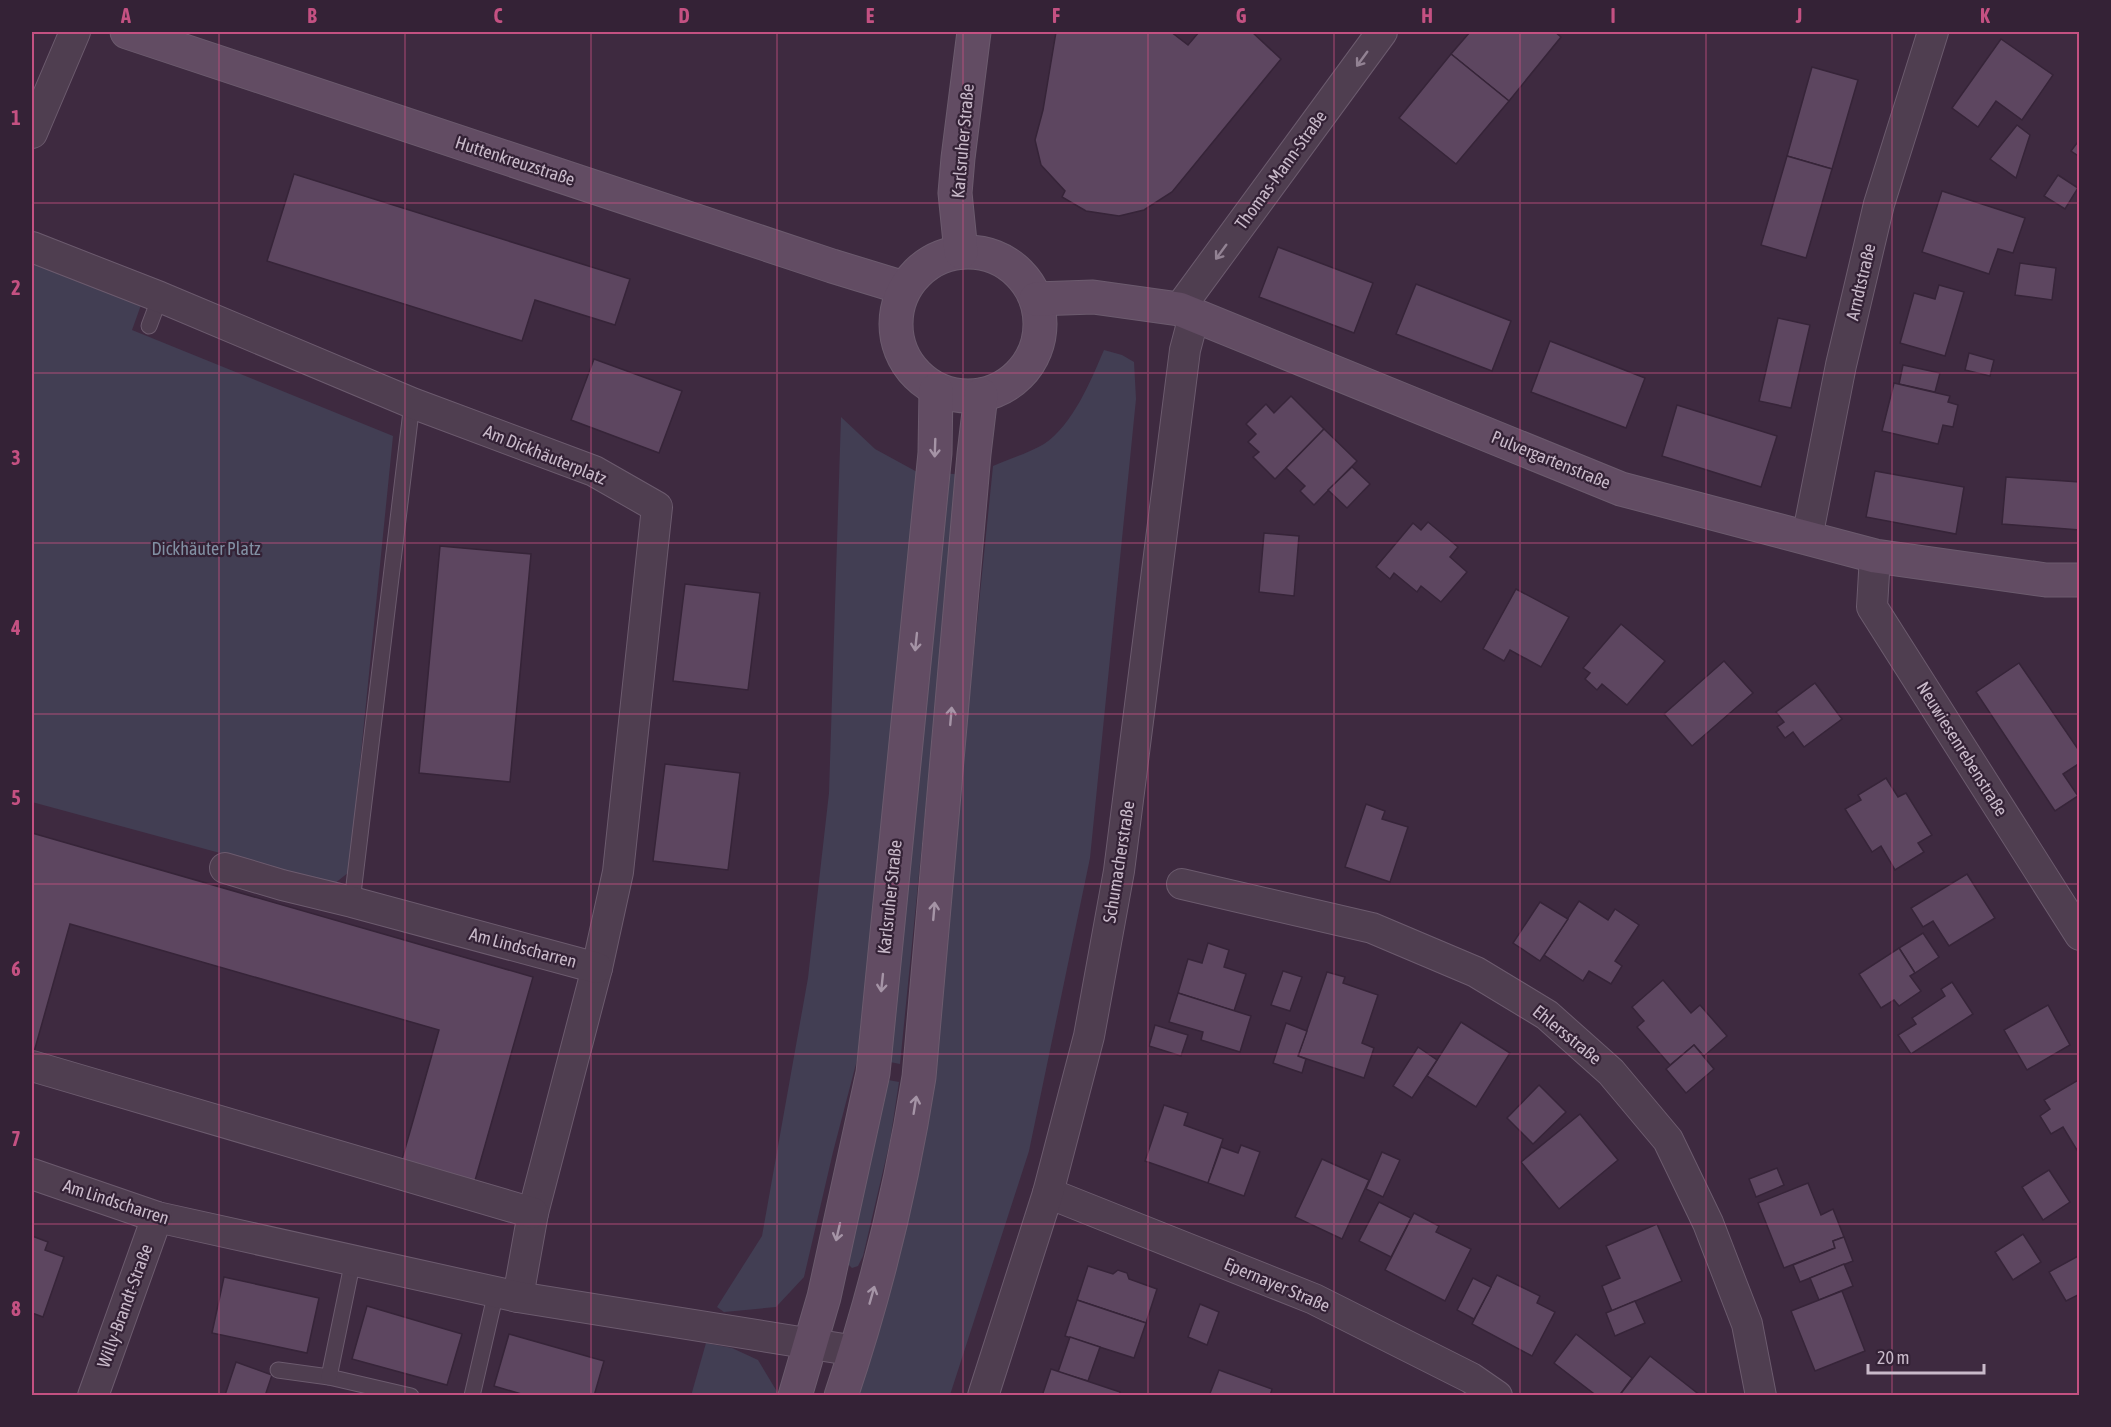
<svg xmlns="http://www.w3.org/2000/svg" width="2111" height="1427" viewBox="0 0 2111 1427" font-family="'Asap Condensed',sans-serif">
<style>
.green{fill:#423e53}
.building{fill:#5d4660;stroke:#362438;stroke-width:1.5}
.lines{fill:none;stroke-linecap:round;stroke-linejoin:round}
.lane-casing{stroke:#6c5b6e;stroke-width:17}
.street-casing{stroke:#6c5b6e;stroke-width:32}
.secondary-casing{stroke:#6c5b6e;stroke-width:35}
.lane{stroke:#4f3e50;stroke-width:15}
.street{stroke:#4f3e50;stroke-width:30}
.secondary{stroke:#624c63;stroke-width:33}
.oneway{stroke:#928293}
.oneway2{stroke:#a594a6}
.grid{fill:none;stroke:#c45182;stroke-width:1.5;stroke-opacity:0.55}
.labels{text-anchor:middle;stroke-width:4.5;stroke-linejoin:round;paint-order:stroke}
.street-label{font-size:18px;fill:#c9baca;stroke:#342236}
.park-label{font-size:18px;fill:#8290a3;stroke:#342236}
.neatline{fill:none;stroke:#c45182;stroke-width:2}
.grid-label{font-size:20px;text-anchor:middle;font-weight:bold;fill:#c45182}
</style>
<rect width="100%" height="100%" fill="#3e2a40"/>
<g class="green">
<path d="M32 262 141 305 132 330 393 436 349 872 334 884 32 802Z"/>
<path d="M1104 350 1122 355 1134 362 1136 399 1090 858 1029 1151 950 1395 858 1396 928 1104 993 466C1009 459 1029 453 1044 444 1073 425 1091 380 1104 350Z"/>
<path d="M841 417 875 449 919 473 857 1060 833 1152 804 1277 776 1307 724 1312 717 1307 762 1236 808 978 829 793Z"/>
<path d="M943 473 963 475 928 784 900 1064 885 1061Z"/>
<path d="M883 1079 899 1082 890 1141 863 1256 858 1266 852 1268 847 1263Z"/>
<path d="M706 1343 732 1348 758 1360 779 1395 691 1396Z"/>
</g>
<g class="building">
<path d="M1056 32H1171L1188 45 1199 32H1252L1281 59 1172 192 1144 210 1119 216 1086 211 1062 197 1065 191 1041 165 1035 140 1043 110Z"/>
<path d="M1470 32H1555L1561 37 1509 101 1451 54Z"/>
<path d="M2001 39 2053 75 2022 120 1996 101 1978 127 1952 108Z"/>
<path d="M1451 54 1509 101 1456 164 1399 118Z"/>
<path d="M1812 67 1858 80 1832 169 1787 156Z"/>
<path d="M2017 125 2030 135 2016 178 1990 159Z"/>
<path d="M2080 139V157L2071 151Z"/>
<path d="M1787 156 1832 169 1806 258 1761 245Z"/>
<path d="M294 174 630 279 615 325 535 300 522 341 267 261Z"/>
<path d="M2058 175 2078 188 2065 209 2044 196Z"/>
<path d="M1942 191 2025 218 2013 253 1998 249 1989 274 1922 252Z"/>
<path d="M1278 247 1373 283 1354 333 1259 297Z"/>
<path d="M2020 263 2056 268 2052 300 2015 295Z"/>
<path d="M1416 284 1511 321 1492 371 1396 334Z"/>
<path d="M1939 285 1964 292 1945 356 1900 343 1914 293 1935 299Z"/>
<path d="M1778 318 1810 325 1791 408 1759 401Z"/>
<path d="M1550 341 1645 378 1626 428 1531 392Z"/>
<path d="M1969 353 1994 360 1990 376 1965 370Z"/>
<path d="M594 359 682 391 659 453 571 420Z"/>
<path d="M1903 365 1940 373 1935 392 1899 384Z"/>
<path d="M1894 383 1950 396 1948 402 1958 405 1953 427 1943 425 1938 444 1882 431Z"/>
<path d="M1291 396 1324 429 1275 479 1253 457 1259 452 1248 442 1256 434 1246 424 1266 404 1274 413Z"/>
<path d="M1677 405 1777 436 1761 487 1662 456Z"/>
<path d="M1324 429 1357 461 1314 505 1300 491 1305 486 1286 468Z"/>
<path d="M1352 467 1370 484 1347 508 1328 490Z"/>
<path d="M1875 471 1964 487 1956 534 1866 517Z"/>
<path d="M2006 477 2080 482V530L2002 524Z"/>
<path d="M1428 522 1458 547 1450 557 1467 572 1441 602 1421 586 1417 592 1394 573 1390 579 1376 567 1413 523 1421 530Z"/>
<path d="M1264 533 1299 536 1294 596 1259 592Z"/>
<path d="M440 546 531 554 510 782 419 773Z"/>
<path d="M685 584 760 593 748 690 673 681Z"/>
<path d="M1516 589 1569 617 1541 667 1510 650 1504 661 1483 649Z"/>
<path d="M1621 624 1665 661 1627 705 1602 684 1597 690 1585 679 1590 673 1583 668Z"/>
<path d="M1724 661 1753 693 1692 746 1664 714Z"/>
<path d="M2019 663 2080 752V763L2063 774 2078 796 2055 811 1976 692Z"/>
<path d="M1815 683 1842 719 1804 747 1793 732 1785 738 1777 727 1784 722 1776 712Z"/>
<path d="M665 764 740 773 728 870 653 861Z"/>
<path d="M1886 778 1898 797 1906 793 1932 835 1918 843 1924 852 1895 870 1881 846 1872 852 1845 809 1861 800 1858 795Z"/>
<path d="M1366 804 1385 811 1382 819 1408 827 1390 882 1345 867Z"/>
<path d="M32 833 533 977 474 1184 401 1163 439 1030 70 924 32 1059Z"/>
<path d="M1967 874 1995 918 1949 946 1933 921 1923 927 1911 908Z"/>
<path d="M1579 901 1608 920 1615 909 1639 925 1615 961 1622 966 1611 984 1589 971 1583 981 1544 955Z"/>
<path d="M1540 902 1568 919 1540 961 1513 943Z"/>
<path d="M1923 933 1939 957 1915 973 1899 948Z"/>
<path d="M1208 943 1229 950 1224 967 1246 974 1234 1011 1178 993 1188 959 1202 963Z"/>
<path d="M1899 948 1915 973 1910 976 1921 991 1899 1006 1894 1000 1881 1008 1859 974Z"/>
<path d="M1283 971 1302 977 1290 1011 1271 1005Z"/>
<path d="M1327 972 1345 977 1343 983 1378 995 1362 1043 1374 1048 1364 1078 1298 1056Z"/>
<path d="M1663 980 1691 1013 1700 1005 1727 1036 1704 1056 1694 1045 1670 1065 1637 1027 1644 1021 1632 1007Z"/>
<path d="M1952 982 1973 1014 1911 1054 1898 1035 1916 1024 1912 1018 1945 996 1941 989Z"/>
<path d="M1178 993 1251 1016 1240 1052 1201 1040 1203 1032 1169 1022Z"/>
<path d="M2048 1005 2070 1045 2027 1070 2004 1030Z"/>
<path d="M1461 1022 1510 1053 1476 1107 1427 1076Z"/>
<path d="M1286 1023 1307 1031 1298 1056 1306 1059 1302 1073 1273 1063Z"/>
<path d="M1155 1025 1188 1035 1181 1056 1149 1046Z"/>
<path d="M1694 1045 1714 1069 1686 1093 1666 1069Z"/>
<path d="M1418 1047 1437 1060 1412 1098 1393 1086Z"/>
<path d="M2080 1079V1155L2063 1127 2051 1134 2040 1116 2050 1109 2044 1100Z"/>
<path d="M1539 1085 1566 1112 1533 1144 1507 1118Z"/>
<path d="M1164 1105 1188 1113 1184 1125 1223 1139 1208 1183 1145 1161Z"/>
<path d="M1580 1114 1618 1160 1559 1209 1521 1162Z"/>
<path d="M1241 1145 1260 1152 1244 1196 1208 1183 1221 1147 1238 1153Z"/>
<path d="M1382 1152 1400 1160 1383 1197 1366 1189Z"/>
<path d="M1322 1159 1369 1180 1342 1239 1295 1217Z"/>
<path d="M1777 1168 1784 1185 1756 1197 1749 1179Z"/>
<path d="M2049 1170 2070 1202 2043 1220 2022 1187Z"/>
<path d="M1808 1183 1821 1215 1833 1209 1844 1237 1833 1241 1835 1248 1784 1268 1758 1203Z"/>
<path d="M1379 1202 1411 1218 1391 1257 1359 1241Z"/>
<path d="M1414 1213 1439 1226 1436 1232 1471 1249 1445 1301 1385 1270Z"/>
<path d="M1657 1224 1682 1281 1612 1311 1602 1286 1620 1278 1606 1246Z"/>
<path d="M2023 1234 2041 1262 2013 1280 1995 1252Z"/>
<path d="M32 1236 48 1242 45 1250 64 1257 43 1317 32 1313Z"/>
<path d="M1844 1237 1853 1261 1800 1282 1793 1265 1835 1248 1833 1241Z"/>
<path d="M2080 1255V1294L2066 1301 2049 1272Z"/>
<path d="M1844 1264 1853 1286 1819 1300 1810 1278Z"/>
<path d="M1088 1266 1113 1274 1118 1270 1127 1273 1129 1279 1157 1289 1146 1323 1077 1300Z"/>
<path d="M1497 1275 1540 1296 1537 1303 1555 1312 1532 1356 1472 1324Z"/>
<path d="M224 1277 319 1298 307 1353 212 1333Z"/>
<path d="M1473 1278 1491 1287 1474 1319 1457 1310Z"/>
<path d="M1842 1291 1865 1351 1815 1371 1791 1311Z"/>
<path d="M1077 1300 1146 1323 1134 1358 1065 1336Z"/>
<path d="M1635 1301 1645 1323 1615 1336 1606 1313Z"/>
<path d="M1200 1304 1219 1312 1207 1345 1188 1337Z"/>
<path d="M367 1306 462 1334 447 1385 352 1359Z"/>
<path d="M509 1334 604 1361 594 1396H528L494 1386Z"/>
<path d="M1576 1334 1632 1378 1619 1396H1597L1554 1363Z"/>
<path d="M1070 1337 1100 1347 1088 1381 1058 1372Z"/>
<path d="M1650 1356 1701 1396H1619Z"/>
<path d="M236 1362 272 1375 265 1396 225 1395Z"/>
<path d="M1051 1369 1120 1392 1119 1396H1042Z"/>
<path d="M1219 1370 1272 1389 1270 1396H1209Z"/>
</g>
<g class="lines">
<g class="lane-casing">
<g id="lane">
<path d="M149 326 160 297"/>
<path d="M352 902 412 403"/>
<path d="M278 1370 329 1377 411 1396"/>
<path d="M329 1377 353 1260"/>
<path d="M472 1396 496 1292"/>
</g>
</g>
<g class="street-casing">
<g id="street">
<path d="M32 133 75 32"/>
<path d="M32 247 160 297 412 403 594 471 657 507 618 872 597 968 533 1213 518 1297"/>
<path d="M1179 309 1382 32"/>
<path d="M1807 538 1841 365 1879 204 1933 32"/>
<path d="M1875 556 1872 607 2080 935"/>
<path d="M225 868 282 885 352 902 597 968"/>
<path d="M1182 884 1372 928 1476 972 1547 1015 1611 1072 1668 1140 1708 1223 1747 1324 1761 1396"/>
<path d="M32 1066 533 1213"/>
<path d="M32 1174 157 1217 518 1297 856 1351"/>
<path d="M1048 1193 1314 1299 1471 1378 1497 1396"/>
<path d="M93 1396 157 1217"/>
<path d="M983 1396 1048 1193 1089 1036 1119 871 1185 350 1194 316"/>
</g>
</g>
<g class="secondary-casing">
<g id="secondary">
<path d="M127 32 832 266 904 288"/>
<circle cx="968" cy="324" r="72"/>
<path d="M961 252 955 193 958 158 974 32"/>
<path d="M1036 299 1093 297 1179 309 1621 489 1875 556 2046 580H2080"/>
<path d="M795 1396 824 1297 873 1073 935 453 936 390"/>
<path d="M841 1396C876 1292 902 1185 919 1077L974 454 981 395"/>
</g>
</g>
<use href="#lane" class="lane"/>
<use href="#street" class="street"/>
<use href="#secondary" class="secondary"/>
</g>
<defs><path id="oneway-shaft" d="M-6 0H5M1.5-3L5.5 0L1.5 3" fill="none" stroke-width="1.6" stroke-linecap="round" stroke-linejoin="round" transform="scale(1.5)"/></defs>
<g class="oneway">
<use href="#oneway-shaft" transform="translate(1362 59) rotate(126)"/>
<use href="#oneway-shaft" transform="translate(1221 252) rotate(126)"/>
</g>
<g class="oneway2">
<use href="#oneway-shaft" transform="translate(935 448) rotate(92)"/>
<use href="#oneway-shaft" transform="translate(916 642) rotate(96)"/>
<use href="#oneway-shaft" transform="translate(951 716) rotate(-85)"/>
<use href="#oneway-shaft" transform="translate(934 911) rotate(-85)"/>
<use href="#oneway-shaft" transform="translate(882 983) rotate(96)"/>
<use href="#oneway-shaft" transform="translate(915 1105) rotate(-81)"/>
<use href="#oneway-shaft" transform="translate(838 1232) rotate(103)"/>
<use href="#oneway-shaft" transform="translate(872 1295) rotate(-74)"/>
</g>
<path class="grid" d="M219 32V1396M405 32V1396M591 32V1396M777 32V1396M963 32V1396M1148 32V1396M1334 32V1396M1520 32V1396M1706 32V1396M1892 32V1396M32 203H2080M32 373H2080M32 543H2080M32 714H2080M32 884H2080M32 1054H2080M32 1224H2080"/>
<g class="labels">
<g class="street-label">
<text transform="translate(963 141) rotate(-85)" y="6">Karlsruher Straße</text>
<text transform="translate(515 161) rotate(18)" y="6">Huttenkreuzstraße</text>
<text transform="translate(1281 170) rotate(-54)" y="6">Thomas-Mann-Straße</text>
<text transform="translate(1861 282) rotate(-77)" y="6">Arndtstraße</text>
<text transform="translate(545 455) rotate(22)" y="6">Am Dickhäuterplatz</text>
<text transform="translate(1551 460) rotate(22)" y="6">Pulvergartenstraße</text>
<text transform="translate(1962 749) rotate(58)" y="6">Neuwiesenrebenstraße</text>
<text transform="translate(1119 862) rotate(-81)" y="6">Schumacherstraße</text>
<text transform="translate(890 897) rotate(-84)" y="6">Karlsruher Straße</text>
<text transform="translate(523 948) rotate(15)" y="6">Am Lindscharren</text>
<text transform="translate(1567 1035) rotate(39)" y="6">Ehlersstraße</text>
<text transform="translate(116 1202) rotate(18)" y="6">Am Lindscharren</text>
<text transform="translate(1277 1285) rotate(23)" y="6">Epernayer Straße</text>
<text transform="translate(125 1306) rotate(-70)" y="6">Willy-Brandt-Straße</text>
</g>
<g class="park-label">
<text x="206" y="555">Dickhäuter Platz</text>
</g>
</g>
<rect width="2111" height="1427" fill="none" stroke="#342236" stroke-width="66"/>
<path d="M1868 1364v9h116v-9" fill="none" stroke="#c9baca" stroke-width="3"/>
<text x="1877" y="1364" font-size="18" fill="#c9baca" stroke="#342236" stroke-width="4.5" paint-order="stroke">20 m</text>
<rect x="33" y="33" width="2045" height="1361" class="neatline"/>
<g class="grid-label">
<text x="126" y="23">A</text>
<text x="312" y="23">B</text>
<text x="498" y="23">C</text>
<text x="684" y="23">D</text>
<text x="870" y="23">E</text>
<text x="1056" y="23">F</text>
<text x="1241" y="23">G</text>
<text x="1427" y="23">H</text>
<text x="1613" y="23">I</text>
<text x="1799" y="23">J</text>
<text x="1985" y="23">K</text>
<text x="16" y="125">1</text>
<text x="16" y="295">2</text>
<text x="16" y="465">3</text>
<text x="16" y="635">4</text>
<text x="16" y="805">5</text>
<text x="16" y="976">6</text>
<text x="16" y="1146">7</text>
<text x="16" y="1316">8</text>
</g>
</svg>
